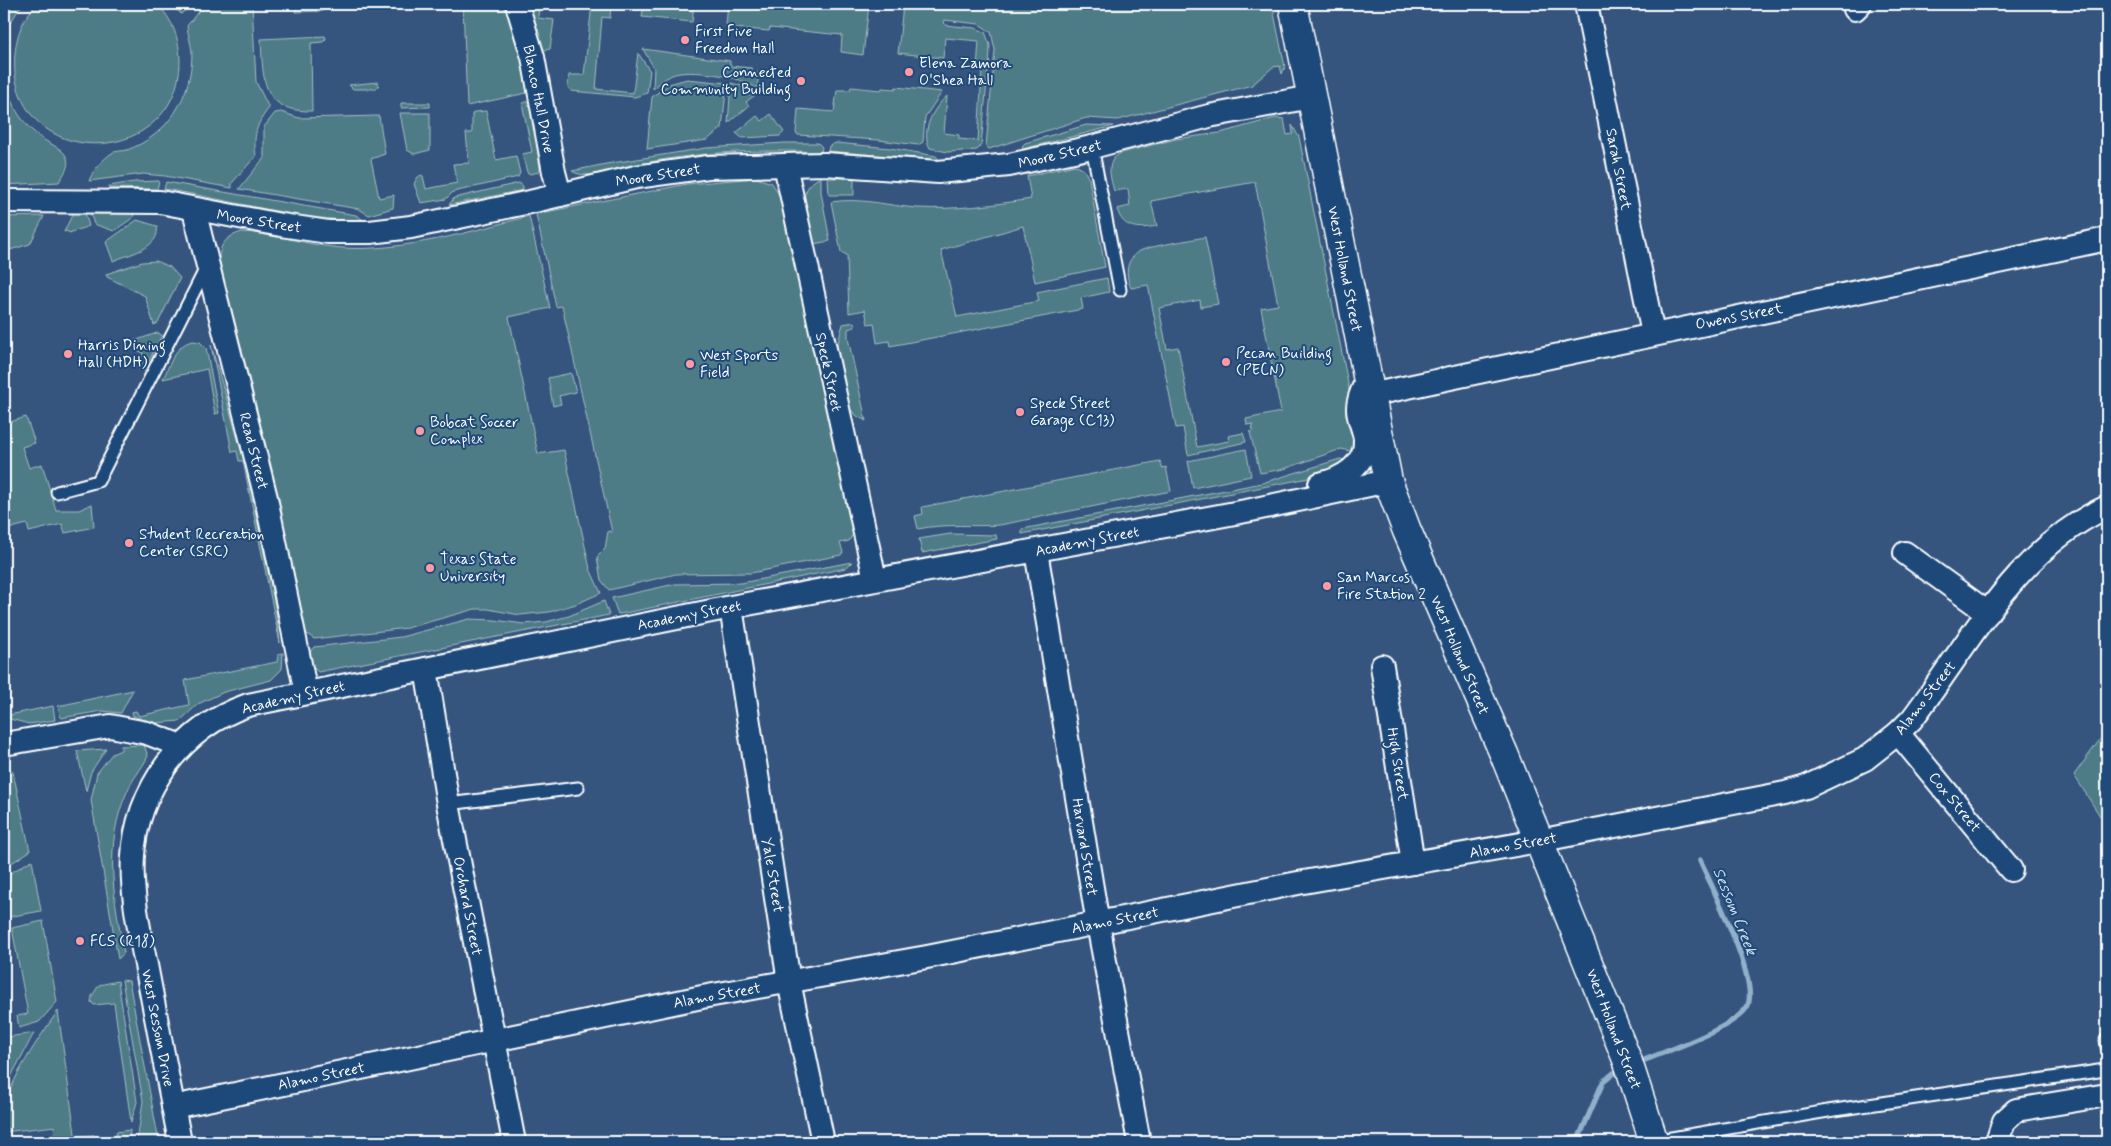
<svg xmlns="http://www.w3.org/2000/svg" width="2111" height="1146" viewBox="0 0 2111 1146" font-family="Mynerve,sans-serif">
<style>
.green{fill:#4e7c86;stroke:#a6bec2}
.lines{fill:none;stroke-linecap:round;stroke-linejoin:round}
.stream{stroke:#91b0ca;stroke-width:5.5}
.lane-casing{stroke:#fff;stroke-width:15}
.street-casing{stroke:#fff;stroke-width:26}
.secondary-casing{stroke:#fff;stroke-width:31}
.lane{stroke:#1f4a7a;stroke-width:11}
.street{stroke:#1f4a7a;stroke-width:22}
.secondary{stroke:#1f4a7a;stroke-width:28}
.poi-dot{fill:#ff9aa2;stroke:#1f4a7a;stroke-width:2}
.labels{text-anchor:middle;stroke-width:4;stroke-linejoin:round;paint-order:stroke}
.poi-label{font-size:15px;fill:#fff;stroke:#1f4a7a;text-anchor:start}
.street-label{font-size:15px;fill:#fff;stroke:#1f4a7a}
.water-label{font-size:16px;font-style:italic;fill:#d1dee9;stroke:#1f4a7a}
</style>
<rect width="100%" height="100%" fill="#35557f"/>
<filter id="ink" filterUnits="userSpaceOnUse"><feTurbulence type="fractalNoise" baseFrequency=".02" numOctaves="2"/><feDisplacementMap in="SourceGraphic" scale="10" xChannelSelector="R" yChannelSelector="G"/><feConvolveMatrix kernelMatrix="1 2 1 2 8 2 1 2 1" color-interpolation-filters="sRGB"/></filter>
<g filter="url(#ink)">
<g class="green">
<path d="M4 4H22L7 28H4Z"/>
<path d="M38 4H157C173 19 180 41 180 62 178 165 26 173 15 73 13 49 18 20 38 4Z"/>
<path d="M172 4H192L181 14Z"/>
<path d="M204 4H252L256 82 269 108C256 124 253 136 256 156L232 183V188L165 176 143 174 89 181C93 170 103 159 112 153 115 151 123 151 127 150 169 135 192 96 192 52 191 43 188 35 187 26Z"/>
<path d="M463 4H507L531 92 467 106Z"/>
<path d="M528 4H539L538 18 554 20 550 49 541 51Z"/>
<path d="M592 4H611L610 18 602 17 596 89 633 93 638 53 650 71 647 93 635 97 571 91 568 87 569 75H584Z"/>
<path d="M644 4H694L692 22 642 17Z"/>
<path d="M728 4 869 5 863 55 841 52 842 35 770 28 769 31 735 28V26L726 25Z"/>
<path d="M945 4H1272L1285 67 1282 74 1280 66 1273 67 1252 85 1118 120 1086 118 989 149 986 146 995 50 991 32 979 24 944 20 945 25 975 28 985 32 990 45 989 70 977 68 979 41 945 38 943 58 898 53 903 5 944 9Z"/>
<path d="M323 5V11L295 12 297 6Z"/>
<path d="M325 36 326 39 323 42 311 43 312 111C261 112 263 79 261 39Z"/>
<path d="M643 49 730 61V66L752 68V72L759 73 757 89C744 76 689 68 672 75 665 78 659 84 653 89L654 68Z"/>
<path d="M982 70 988 71 981 146 977 150 947 152 930 148C920 131 934 107 947 96L944 133 959 135V139L978 141Z"/>
<path d="M4 75C8 101 21 124 43 139 51 145 63 148 67 158 70 167 63 175 59 182L4 185Z"/>
<path d="M687 79 727 83 722 128 707 140 647 149 652 97 669 84Z"/>
<path d="M377 82 379 85 375 89H353L349 85Z"/>
<path d="M731 83 746 87 755 95 746 102 749 106 728 123Z"/>
<path d="M851 87 881 90 882 88 895 89 896 87 942 92 925 117 923 142 918 145 879 140 798 135 796 133 798 109 834 112 837 90H850Z"/>
<path d="M531 101 540 168 539 172 530 174 527 172 522 154 532 152 522 103Z"/>
<path d="M401 103H430V107L401 108Z"/>
<path d="M486 111 496 160 516 156 520 173 518 177 453 192 446 199 421 203 414 184 417 178 421 175 423 176 426 189 457 183 453 164 469 163 466 133H472V114L475 112Z"/>
<path d="M281 112 299 118 379 116 385 154 371 159 379 198 394 195 393 208 369 215 359 209 239 189 264 158V127L275 113Z"/>
<path d="M400 113H430V150L414 154 407 150Z"/>
<path d="M771 114 784 132 780 136 742 138 736 133 757 116 762 121Z"/>
<path d="M1275 118 1284 119 1287 135 1293 134 1292 125 1299 137 1358 434 1355 452 1341 449 1284 469 1260 473 1250 432 1253 431 1252 424 1247 425 1246 419 1281 412 1261 308 1278 305 1255 182 1151 201 1157 226C1139 229 1123 230 1117 209L1130 206 1128 189 1114 191C1110 176 1105 161 1121 153L1176 139 1220 133Z"/>
<path d="M1086 125 1114 126 1023 149 1022 146 1025 143Z"/>
<path d="M785 143H818L822 147 821 152C762 149 689 152 632 166 616 169 587 181 572 171L606 164 706 148Z"/>
<path d="M836 143 890 148 936 156 939 160 828 151 829 146Z"/>
<path d="M1075 165 1084 170 1089 179 1105 267 1035 282 1023 226 941 250 957 317 1039 301 1037 292 1107 278 1109 292 1081 298 1083 309 890 346 889 341 877 343 874 323 868 324 865 310 849 313 847 255 841 252 831 202C862 197 888 206 917 208 956 210 993 205 1031 199L1027 176Z"/>
<path d="M821 177V192L830 241 813 244C807 220 792 190 821 177Z"/>
<path d="M756 178 772 183 781 198 853 534 849 541 840 543 843 552 841 555 751 573 676 574 609 590 601 580 597 557 605 549 608 531 612 532 562 306 556 307 536 214 687 184Z"/>
<path d="M828 178H854V195H829Z"/>
<path d="M159 181 157 189 109 188V186L134 182Z"/>
<path d="M166 182 356 215 365 221C296 220 232 200 164 189Z"/>
<path d="M519 183 523 186V190L449 205 454 198Z"/>
<path d="M73 213H85L89 226 69 233 67 231 64 232Z"/>
<path d="M90 213H133L134 217 114 231 94 224Z"/>
<path d="M44 216 30 244 10 250 4 263V217Z"/>
<path d="M529 216 550 308 509 317 538 454 564 450 590 569 601 593 576 604 549 612 520 615 488 609H475L407 628 314 639 306 633 272 470 219 260C219 244 227 236 242 232 275 233 309 246 343 248 401 252 474 231 529 216Z"/>
<path d="M137 220 157 226C161 249 128 254 113 261L106 242Z"/>
<path d="M1205 237 1218 304 1201 307 1200 300 1159 308 1167 349 1178 347 1197 447 1229 441 1228 436 1243 433 1246 442 1188 455 1183 427 1176 428 1148 285 1131 288C1125 274 1125 260 1140 251 1149 246 1192 240 1205 237Z"/>
<path d="M156 261 170 267 180 278 158 323 154 325 145 296 107 277 106 274 142 262Z"/>
<path d="M854 322 855 327 848 329V338L866 421 857 416 848 407 833 361 843 324Z"/>
<path d="M157 333 162 335 144 371 136 367 143 353 131 347 134 341Z"/>
<path d="M193 341 200 342 206 348 219 413 215 414 207 369 163 379C170 365 175 344 193 341Z"/>
<path d="M211 345 246 467 276 610 280 643 243 461H239L237 451 232 452Z"/>
<path d="M571 373 576 392 559 396 561 404 553 406 548 378Z"/>
<path d="M26 417 35 443 22 447 29 468 42 464 56 510H79L92 504 94 527 65 533 62 524 29 532 27 524 4 530V424Z"/>
<path d="M1246 449 1251 476 1193 488 1188 461Z"/>
<path d="M1340 459 1349 461 1314 477 1022 534V529L1262 483Z"/>
<path d="M1160 461 1162 468 1166 467 1171 491 1000 525C973 527 946 523 918 529L915 516 923 514 922 507Z"/>
<path d="M950 534 996 535 997 539 922 553 919 539Z"/>
<path d="M852 562 846 568 625 613 618 614 612 598 675 584 741 583Z"/>
<path d="M604 601 609 615 318 672 311 665 308 654 314 647 401 637 469 619 494 620 524 624 546 622 569 616Z"/>
<path d="M283 653 282 669 271 680 224 692 198 704 180 721 155 723 133 716 132 712 136 711 139 716 189 705 185 680 277 662 278 654Z"/>
<path d="M133 690 121 713 102 711 61 718 58 706Z"/>
<path d="M53 706 55 720 29 724 10 719 9 715Z"/>
<path d="M2107 730V827L2074 775Z"/>
<path d="M144 745 148 756C142 769 132 779 127 792 103 845 114 899 124 953L118 959 91 800 97 773 112 754 121 750V746Z"/>
<path d="M106 749 91 772 86 791 77 751Z"/>
<path d="M4 767 13 772 30 851 4 868Z"/>
<path d="M32 860 41 911 8 917 4 892V877Z"/>
<path d="M43 921 57 1002 39 1022 19 1028 17 1016 28 1014 12 928Z"/>
<path d="M122 980 129 981 159 1142H137L143 1101Z"/>
<path d="M118 981 137 1102 131 1122 114 1003 94 1005 91 1002 92 996 99 985Z"/>
<path d="M58 1011 75 1134 68 1142H53L55 1126 4 1132C4 1125 3 1118 4 1112 7 1083 41 1035 58 1011Z"/>
<path d="M34 1033 4 1090V1043L8 1037Z"/>
<path d="M130 1130 129 1142H117L116 1132Z"/>
<path d="M94 1135 96 1142H75L80 1136Z"/>
</g>
<g class="lines">
<g class="stream">
<path d="M1645 1060C1669 1050 1734 1028 1747 1007 1761 983 1711 886 1700 860"/>
<path d="M1577 1142 1603 1082 1614 1073"/>
</g>
<g class="lane-casing">
<g id="lane">
<path d="M1092 147 1120 290"/>
<path d="M57 492 98 481 207 266"/>
<path d="M448 804 578 788"/>
<path d="M2106 1040 2107 1047"/>
<path d="M1654 1141 1828 1111 2105 1070 2107 1066"/>
</g>
</g>
<g class="street-casing">
<g id="street">
<path d="M517 4 533 57 554 172 560 195"/>
<path d="M1586 4 1653 334"/>
<path d="M1855 9 1860 4"/>
<path d="M785 165 875 579"/>
<path d="M4 201 160 202 281 225 328 232H370L411 227 530 202 636 177 708 167 825 164 938 172 1009 165 1092 147 1209 116 1311 97"/>
<path d="M194 210 266 498 306 693"/>
<path d="M1370 395 2107 239"/>
<path d="M1320 484C1341 479 1367 466 1365 439 1364 429 1358 419 1358 409 1358 399 1363 389 1367 380"/>
<path d="M1036 551 1098 924 1139 1142"/>
<path d="M1905 553 1988 613"/>
<path d="M731 607 789 982 823 1142"/>
<path d="M1382 666 1413 863"/>
<path d="M426 669 448 804 514 1142"/>
<path d="M1898 733 2011 870"/>
<path d="M4 744 110 726 147 733 181 746"/>
<path d="M173 1107 702 997 927 957 1298 883 1538 841 1785 793 1806 787 1865 759 1898 733 1912 719C1969 644 2017 548 2107 507"/>
<path d="M180 1142C170 1090 160 1038 150 986 135 903 113 838 167 764 189 735 214 717 248 705L731 607 1251 510 1388 481"/>
<path d="M1997 1142 2004 1121 2016 1110 2107 1095"/>
</g>
</g>
<g class="secondary-casing">
<path id="secondary" d="M1293 4 1388 481 1407 531 1504 754 1628 1062 1654 1142"/>
</g>
<use href="#lane" class="lane"/>
<use href="#street" class="street"/>
<use href="#secondary" class="secondary"/>
</g>
</g>
<g class="poi-dot">
<circle cx="685" cy="40" r="5"/>
<circle cx="909" cy="72" r="5"/>
<circle cx="801" cy="81" r="5"/>
<circle cx="68" cy="354" r="5"/>
<circle cx="1226" cy="362" r="5"/>
<circle cx="690" cy="364" r="5"/>
<circle cx="1020" cy="412" r="5"/>
<circle cx="420" cy="431" r="5"/>
<circle cx="129" cy="543" r="5"/>
<circle cx="430" cy="568" r="5"/>
<circle cx="1327" cy="586" r="5"/>
<circle cx="80" cy="941" r="5"/>
</g>
<g class="labels">
<g class="poi-label">
<text x="695" y="36">First Five<tspan x="695" dy="17">Freedom Hall</tspan></text>
<text x="919" y="68">Elena Zamora<tspan x="919" dy="17">O'Shea Hall</tspan></text>
<text x="791" y="77" text-anchor="end">Connected<tspan x="791" dy="17">Community Building</tspan></text>
<text x="78" y="350">Harris Dining<tspan x="78" dy="17">Hall (HDH)</tspan></text>
<text x="1236" y="358">Pecan Building<tspan x="1236" dy="17">(PECN)</tspan></text>
<text x="700" y="360">West Sports<tspan x="700" dy="17">Field</tspan></text>
<text x="1030" y="408">Speck Street<tspan x="1030" dy="17">Garage (C13)</tspan></text>
<text x="430" y="427">Bobcat Soccer<tspan x="430" dy="17">Complex</tspan></text>
<text x="139" y="539">Student Recreation<tspan x="139" dy="17">Center (SRC)</tspan></text>
<text x="440" y="564">Texas State<tspan x="440" dy="17">University</tspan></text>
<text x="1337" y="582">San Marcos<tspan x="1337" dy="17">Fire Station 2</tspan></text>
<text x="90" y="946">FCS (R18)</text>
</g>
<g class="street-label">
<text transform="translate(539 99) rotate(79)" y="5">Blanco Hall Drive</text>
<text transform="translate(1060 154) rotate(-13)" y="5">Moore Street</text>
<text transform="translate(1619 169) rotate(79)" y="5">Sarah Street</text>
<text transform="translate(658 175) rotate(-9)" y="5">Moore Street</text>
<text transform="translate(259 221) rotate(9)" y="5">Moore Street</text>
<text transform="translate(1345 269) rotate(79)" y="5">West Holland Street</text>
<text transform="translate(1739 316) rotate(-11)" y="5">Owens Street</text>
<text transform="translate(829 372) rotate(78)" y="5">Speck Street</text>
<text transform="translate(254 451) rotate(76)" y="5">Read Street</text>
<text transform="translate(1087 541) rotate(-11)" y="5">Academy Street</text>
<text transform="translate(689 615) rotate(-11)" y="5">Academy Street</text>
<text transform="translate(1460 655) rotate(67)" y="5">West Holland Street</text>
<text transform="translate(293 697) rotate(-13)" y="5">Academy Street</text>
<text transform="translate(1925 698) rotate(-52)" y="5">Alamo Street</text>
<text transform="translate(1398 764) rotate(81)" y="5">High Street</text>
<text transform="translate(1955 802) rotate(51)" y="5">Cox Street</text>
<text transform="translate(1513 845) rotate(-10)" y="5">Alamo Street</text>
<text transform="translate(1085 847) rotate(81)" y="5">Harvard Street</text>
<text transform="translate(773 875) rotate(81)" y="5">Yale Street</text>
<text transform="translate(468 906) rotate(79)" y="5">Orchard Street</text>
<text transform="translate(1115 920) rotate(-11)" y="5">Alamo Street</text>
<text transform="translate(717 995) rotate(-10)" y="5">Alamo Street</text>
<text transform="translate(158 1028) rotate(79)" y="5">West Sessom Drive</text>
<text transform="translate(1614 1029) rotate(69)" y="5">West Holland Street</text>
<text transform="translate(321 1076) rotate(-12)" y="5">Alamo Street</text>
</g>
<g class="water-label">
<text transform="translate(1736 911) rotate(68)" y="6">Sessom Creek</text>
</g>
</g>
<rect width="2111" height="1146" fill="none" stroke="#1f4a7a" stroke-width="20"/>
<rect x="10" y="10" width="2091" height="1126" fill="none" stroke="#fff" stroke-width="2" filter="url(#ink)"/>
</svg>
